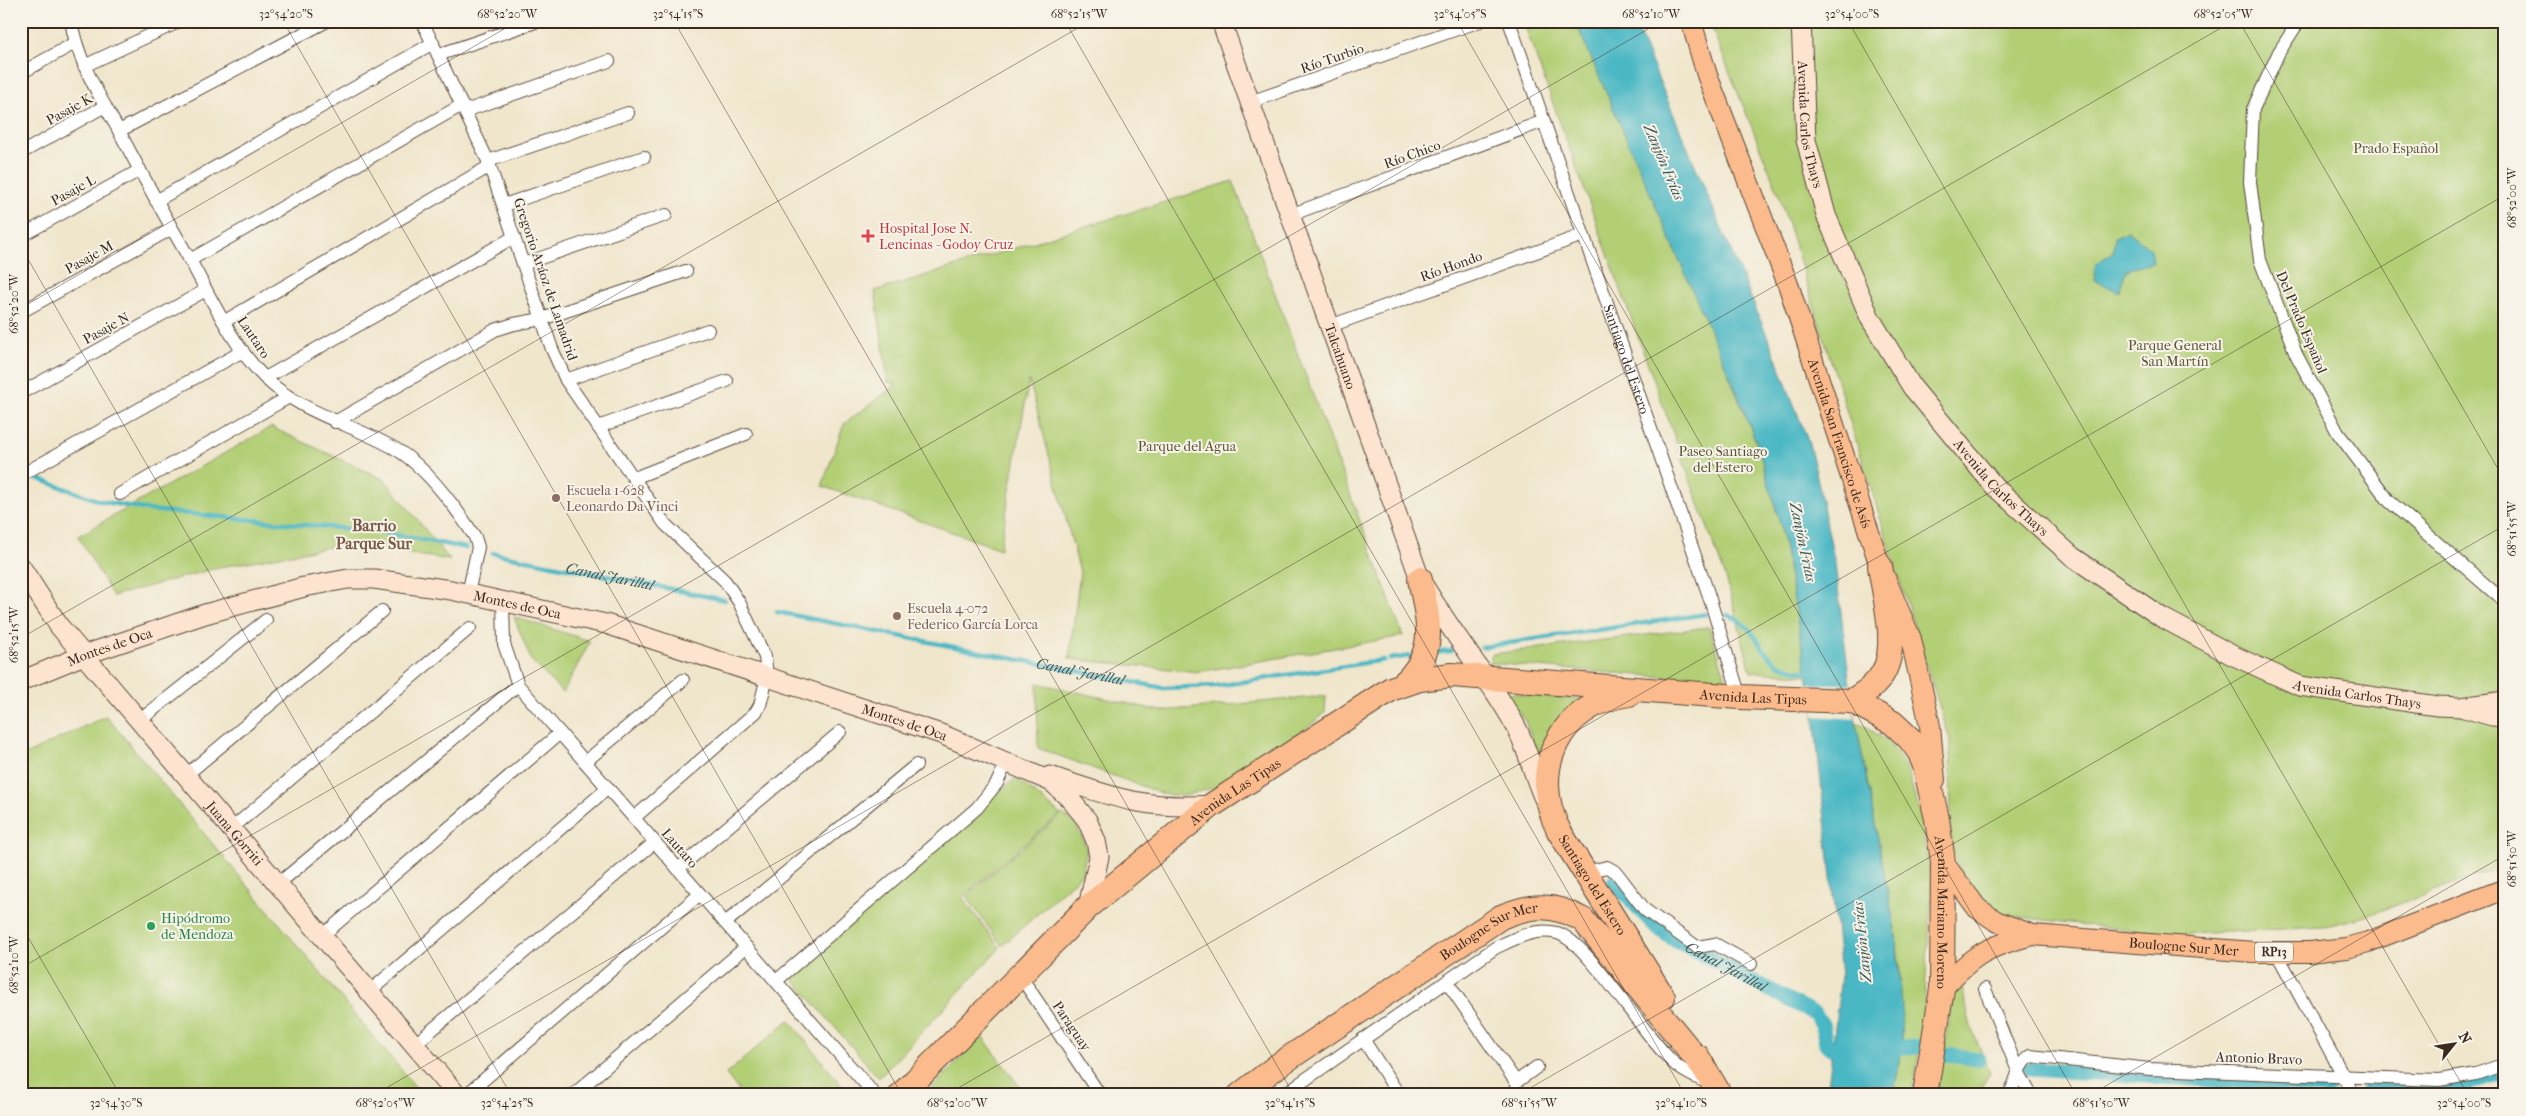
<svg xmlns="http://www.w3.org/2000/svg" width="2526" height="1116" viewBox="0 0 2526 1116" font-family="'IM FELL French Canon',serif">
<style>
.green{fill:#b2cf76;stroke:#767c4a}
.water{fill:#49b7c4;stroke:#427071}
.pier{fill:#f0e6cc}
.lines{fill:none;stroke-linecap:round;stroke-linejoin:round}
.stream{stroke:#49b7c4;stroke-width:4.5}
.canal{stroke:#49b7c4;stroke-width:15}
.street-casing{stroke:#564638;stroke-width:14}
.secondary-casing{stroke:#564638;stroke-width:21}
.primary-casing{stroke:#564638;stroke-width:22}
.highway-casing{stroke:#564638;stroke-width:26}
.street{stroke:#fff;stroke-width:12}
.secondary{stroke:#fde4d1;stroke-width:19}
.primary{stroke:#fbbb8d;stroke-width:20}
.highway{stroke:#fbbb8d;stroke-width:24}
.ticks{fill:none;stroke:#3b2a1e;stroke-width:1;stroke-opacity:0.45}
.health-dot{fill:#e0444e;stroke:#f7f3e8;stroke-width:2}
.education-dot{fill:#8d6e63;stroke:#f7f3e8;stroke-width:2}
.leisure-dot{fill:#2e9e5b;stroke:#f7f3e8;stroke-width:2}
.labels{text-anchor:middle;stroke-width:4;stroke-linejoin:round;paint-order:stroke}
.shield{fill:#f7f3e8;stroke:#73665b;stroke-width:1}
.shield-label{font-size:12px;font-weight:bold;fill:#3b2a1e}
.street-label{font-size:14px;fill:#3b2a1e;stroke:#f7f3e8}
.park-label{font-size:14px;fill:#595334;stroke:#f7f3e8}
.health-label{font-size:14px;fill:#be3a42;stroke:#f7f3e8;text-anchor:start}
.education-label{font-size:14px;fill:#785e54;stroke:#f7f3e8;text-anchor:start}
.leisure-label{font-size:14px;fill:#27864d;stroke:#f7f3e8;text-anchor:start}
.water-label{font-size:15px;font-style:italic;fill:#405b58;stroke:#f7f3e8}
.quarter-label{font-size:16px;font-weight:bold;fill:#795a46;stroke:#f7f3e8}
.neatline{fill:none;stroke:#3b2a1e;stroke-width:2}
.ticks-label{font-size:12px;text-anchor:middle;fill:#3b2a1e}
</style>
<rect width="100%" height="100%" fill="#f7f3e8"/>
<filter id="ink" filterUnits="userSpaceOnUse"><feTurbulence type="fractalNoise" baseFrequency=".02" numOctaves="2"/><feDisplacementMap in="SourceGraphic" scale="10" xChannelSelector="R" yChannelSelector="G"/><feConvolveMatrix kernelMatrix="1 2 1 2 8 2 1 2 1" color-interpolation-filters="sRGB"/></filter>
<filter id="wash" filterUnits="userSpaceOnUse"><feTurbulence type="fractalNoise" baseFrequency=".0096" numOctaves="4" result="noise"/><feDisplacementMap in="SourceGraphic" scale="20" xChannelSelector="R" yChannelSelector="G"/><feGaussianBlur stdDeviation="1.12" result="paint"/><feColorMatrix in="noise" values="0 0 0 0 0 0 0 0 0 0 0 0 0 0 0 0 0 1.4 0 .05"/><feComposite in="paint" operator="in"/></filter>
<g filter="url(#wash)">
<rect width="100%" height="100%" fill="#f0e6cc"/>
<g class="green">
<path d="M1523 21H1575L1710 329 1758 447 1781 527 1807 675 1751 672 1727 581Z"/>
<path d="M1709 21H2505V866L2366 916 2322 927 2171 935 1994 914 1961 874 1951 845 1950 740 1778 192Z"/>
<path d="M1233 181 1403 636 1199 672 1069 659 1080 572 1029 380 1000 549 822 486 844 424 897 384 888 382 875 291Z"/>
<path d="M271 427 385 480 450 560 346 544 220 567 113 596 78 536Z"/>
<path d="M514 617 590 641 563 693 531 660Z"/>
<path d="M1709 627 1727 682 1489 663 1492 654Z"/>
<path d="M1037 683 1161 711 1326 696 1325 712 1311 725 1216 787 1184 796 1163 794 1038 748Z"/>
<path d="M1505 693 1585 700 1540 759 1525 721Z"/>
<path d="M106 716 422 1095H21V757Z"/>
<path d="M1856 723 1867 727 1888 742 1906 767 1920 813 1932 889 1922 1035 1912 1095H1894L1901 1049 1900 972 1896 935Z"/>
<path d="M1016 778 1060 814 962 897 1000 948 879 1078 786 971 977 808Z"/>
<path d="M1062 814 1075 823 1087 848 1082 874 1002 946 966 896Z"/>
<path d="M1960 980 1971 1027 1990 1073 1976 1095H1937L1952 996Z"/>
<path d="M789 1020 849 1095H742L726 1074Z"/>
<path d="M982 1036 1026 1095H926Z"/>
</g>
<g class="water">
<path d="M1575 21H1634L1771 345 1808 441 1816 472 1835 564 1852 701 1896 935 1902 1004 1901 1049 1894 1095H1827L1841 976 1838 944 1814 716 1781 527 1758 447 1735 388Z"/>
<path d="M2128 231 2151 249 2153 263 2126 270 2119 292 2094 280 2096 264 2113 252 2115 237Z"/>
</g>
<path class="pier" d="M1809 684H1850L1855 719 1814 716Z"/>
<g class="lines">
<g class="stream">
<path d="M36 478 100 501 149 510 380 532 466 548"/>
<path id="s1" d="M493 553 725 600"/>
<path id="s2" d="M777 612 1163 688 1216 686 1384 660"/>
<path d="M1727 615C1759 627 1755 648 1777 663 1787 669 1800 670 1811 673"/>
<path d="M1482 647 1706 614"/>
<path d="M1433 653 1452 651"/>
<path d="M1390 659 1411 656"/>
</g>
<g class="canal">
<path id="s3" d="M1614 882 1655 926 1670 937 1815 1014 1822 1024 1826 1044 1832 1048"/>
<path d="M1901 1047H1918"/>
<path d="M1949 1055 1978 1059"/>
<path d="M2029 1069 2328 1087"/>
<path d="M2369 1090 2457 1088 2505 1072"/>
</g>
</g>
</g>
<g filter="url(#ink)">
<g class="lines">
<g class="street-casing">
<g id="street">
<path d="M71 21C78 62 99 95 119 131 142 175 166 218 190 260 211 298 234 348 265 378 301 413 352 424 394 448 425 465 456 508 475 537L478 547 468 594"/>
<path d="M422 21 488 161 552 349 566 380 665 524 725 581 739 602 765 657 767 677 760 705 756 712 634 818"/>
<path id="s4" d="M1509 21 1708 593 1740 697"/>
<path d="M2299 21 2279 52 2253 109 2250 182 2260 260 2296 354 2338 433 2389 501 2505 602"/>
<path d="M438 55 538 21"/>
<path d="M84 66 174 24"/>
<path d="M21 73 75 43"/>
<path d="M1250 102 1480 21"/>
<path d="M465 111 609 61"/>
<path d="M119 131 327 21"/>
<path d="M21 153 105 106"/>
<path d="M488 161 628 113"/>
<path d="M156 201 433 43"/>
<path d="M504 205 644 157"/>
<path d="M1290 215 1544 121"/>
<path d="M21 236 140 170"/>
<path d="M190 260 462 105"/>
<path d="M523 264 666 215"/>
<path d="M21 312 171 229"/>
<path d="M225 321 490 166"/>
<path d="M1330 326 1583 235"/>
<path d="M265 378 514 237"/>
<path d="M566 380 708 330"/>
<path d="M21 393 206 290"/>
<path d="M335 422 495 330 514 324 542 319 686 271"/>
<path d="M598 427 727 381"/>
<path d="M21 475 243 351"/>
<path d="M634 478 746 434"/>
<path d="M120 494 289 397"/>
<path d="M503 602 504 644 518 685 875 1095"/>
<path d="M139 721 266 620"/>
<path d="M585 762 683 680"/>
<path d="M185 776 382 611"/>
<path d="M231 829 470 628"/>
<path d="M678 869 840 732"/>
<path d="M1588 877 1594 870 1607 867 1616 872 1645 910 1697 947 1715 944 1751 964"/>
<path d="M278 884 518 685"/>
<path d="M725 923 916 765"/>
<path d="M322 936 560 733"/>
<path d="M2276 952 2354 1095"/>
<path d="M1019 974 1100 1095"/>
<path d="M776 981 977 808 997 783 1007 761"/>
<path d="M1447 982 1516 1082 1537 1067"/>
<path d="M1985 989 2018 1071 2031 1095"/>
<path d="M369 992 608 788"/>
<path d="M1363 1039 1399 1095"/>
<path d="M414 1045 655 842"/>
<path d="M466 1095 700 894"/>
<path d="M573 1095 746 947"/>
<path d="M1283 1095 1495 948C1514 939 1535 927 1557 933 1589 942 1644 1038 1677 1066 1687 1074 1699 1079 1711 1084"/>
<path d="M2009 1095C2018 1081 2016 1066 2030 1056L2150 1069 2439 1080 2476 1074 2505 1064"/>
</g>
</g>
<g class="secondary-casing">
<g id="secondary">
<path id="s5" d="M1221 21 1420 579C1448 629 1486 673 1514 723 1528 748 1533 776 1545 801"/>
<path id="s6" d="M1801 21 1806 140 1826 215 1870 318 1912 387 1995 487 2073 557 2161 617 2232 655 2300 686 2437 706 2461 707 2505 701"/>
<path id="s7" d="M21 567 59 626 457 1095"/>
<path id="s8" d="M21 681 84 655 205 614 304 587 348 579H374L451 590 606 624 941 734 1052 782 1070 799 1087 820 1096 841 1099 857 1088 907"/>
<path d="M2464 708 2492 716 2505 717"/>
<path d="M1050 776C1112 797 1145 810 1212 805"/>
</g>
</g>
<g class="primary-casing">
<g id="primary">
<path id="s9" d="M1691 21 1707 75 1789 287 1880 566 1911 639 1930 726 1935 780"/>
<path id="s10" d="M1943 862 1977 908 1996 921 2033 935 2254 952H2310L2346 948 2368 942 2505 889"/>
<path d="M1942 989C1973 954 1988 946 2033 935"/>
</g>
</g>
<g class="highway-casing">
<g id="highway">
<path d="M1403 684C1439 651 1428 621 1420 579"/>
<path id="s11" d="M1629 694C1559 704 1528 770 1559 831L1663 997"/>
<path id="s12" d="M1852 701 1893 723 1910 739 1920 753 1925 766 1937 819 1943 862 1942 989 1925 1095"/>
<path d="M1852 701C1864 693 1876 686 1883 673 1899 646 1884 596 1880 566"/>
<path d="M1697 1056 1720 1095"/>
<path id="s13" d="M901 1095 1088 907 1212 805 1391 689 1420 679 1452 675 1740 697 1852 701"/>
<path id="s14" d="M1240 1095 1280 1064 1501 917C1532 904 1553 903 1583 920L1705 1069"/>
</g>
</g>
<use href="#street" class="street"/>
<use href="#secondary" class="secondary"/>
<use href="#primary" class="primary"/>
<use href="#highway" class="highway"/>
</g>
</g>
<path class="ticks" d="M283 21 902 1095M674 21 1294 1095M1065 21 1685 1095M1457 21 2076 1095M1848 21 2468 1095M2239 21 2505 481M21 247 511 1095M21 308 518 21M21 638 1090 21M21 925 120 1095M21 968 1662 21M374 1095 2233 21M946 1095 2505 195M1518 1095 2505 525M2090 1095 2505 855"/>
<path class="health-dot" d="M865.5 228.5h5v5h5v5h-5v5h-5v-5h-5v-5h5z"/>
<g class="education-dot">
<circle cx="556" cy="498" r="5"/>
<circle cx="897" cy="616" r="5"/>
</g>
<circle class="leisure-dot" cx="151" cy="926" r="5"/>
<g class="labels">
<rect class="shield" x="2255" y="942.5" width="38" height="19" rx="4"/>
<g class="shield-label">
<text x="2274" y="956">RP13</text>
</g>
<g class="street-label">
<text transform="translate(1332 58) rotate(-19)" y="5">Río Turbio</text>
<text transform="translate(69 109) rotate(-29)" y="5">Pasaje K</text>
<text dy="5" stroke="none"><textPath href="#s6" startOffset="104">Avenida Carlos Thays</textPath></text>
<text transform="translate(1412 154) rotate(-20)" y="5">Río Chico</text>
<text transform="translate(73 190) rotate(-29)" y="5">Pasaje L</text>
<text transform="translate(89 257) rotate(-29)" y="5">Pasaje M</text>
<text transform="translate(1451 266) rotate(-20)" y="5">Río Hondo</text>
<text transform="translate(546 279) rotate(71)" y="5">Gregorio Aráoz de Lamadrid</text>
<text transform="translate(2302 322) rotate(67)" y="5">Del Prado Español</text>
<text transform="translate(106 328) rotate(-29)" y="5">Pasaje N</text>
<text transform="translate(254 337) rotate(56)" y="5">Lautaro</text>
<text dy="5" stroke="none"><textPath href="#s5" startOffset="356">Talcahuano</textPath></text>
<text dy="5" stroke="none"><textPath href="#s4" startOffset="358">Santiago del Estero</textPath></text>
<text dy="5" stroke="none"><textPath href="#s9" startOffset="448">Avenida San Francisco de Asís</textPath></text>
<text dy="5" stroke="none"><textPath href="#s6" startOffset="524">Avenida Carlos Thays</textPath></text>
<text dy="5" stroke="none"><textPath href="#s8" startOffset="515">Montes de Oca</textPath></text>
<text dy="5" stroke="none"><textPath href="#s8" startOffset="95">Montes de Oca</textPath></text>
<text dy="5" stroke="none"><textPath href="#s6" startOffset="944">Avenida Carlos Thays</textPath></text>
<text dy="5" stroke="none"><textPath href="#s13" startOffset="1004">Avenida Las Tipas</textPath></text>
<text dy="5" stroke="none"><textPath href="#s8" startOffset="920">Montes de Oca</textPath></text>
<text dy="5" stroke="none"><textPath href="#s13" startOffset="452">Avenida Las Tipas</textPath></text>
<text dy="5" stroke="none"><textPath href="#s7" startOffset="342">Juana Gorriti</textPath></text>
<text transform="translate(680 848) rotate(49)" y="5">Lautaro</text>
<text dy="5" stroke="none"><textPath href="#s11" startOffset="246">Santiago del Estero</textPath></text>
<text dy="5" stroke="none"><textPath href="#s12" startOffset="249">Avenida Mariano Moreno</textPath></text>
<text dy="5" stroke="none"><textPath href="#s14" startOffset="299">Boulogne Sur Mer</textPath></text>
<text dy="5" stroke="none"><textPath href="#s10" startOffset="271">Boulogne Sur Mer</textPath></text>
<text transform="translate(1072 1026) rotate(56)" y="5">Paraguay</text>
<text transform="translate(2259 1058) rotate(2)" y="5">Antonio Bravo</text>
</g>
<g class="park-label">
<text x="2396" y="153">Prado Español</text>
<text x="2175" y="350">Parque General<tspan x="2175" dy="16">San Martín</tspan></text>
<text x="1187" y="451">Parque del Agua</text>
<text x="1723" y="456">Paseo Santiago<tspan x="1723" dy="16">del Estero</tspan></text>
</g>
<g class="health-label">
<text x="879" y="233">Hospital Jose N.<tspan x="879" dy="16">Lencinas - Godoy Cruz</tspan></text>
</g>
<g class="education-label">
<text x="566" y="495">Escuela 1-628<tspan x="566" dy="16">Leonardo Da Vinci</tspan></text>
<text x="907" y="613">Escuela 4-072<tspan x="907" dy="16">Federico García Lorca</tspan></text>
</g>
<g class="leisure-label">
<text x="161" y="923">Hipódromo<tspan x="161" dy="16">de Mendoza</tspan></text>
</g>
<g class="water-label">
<text transform="translate(1664 162) rotate(67)" y="5">Zanjón Frías</text>
<text transform="translate(1803 542) rotate(78)" y="5">Zanjón Frías</text>
<text dy="5" stroke="none"><textPath href="#s1" startOffset="119">Canal Jarillal</textPath></text>
<text dy="5" stroke="none"><textPath href="#s2" startOffset="309">Canal Jarillal</textPath></text>
<text transform="translate(1862 942) rotate(-96)" y="5">Zanjón Frías</text>
<text dy="5" stroke="none"><textPath href="#s3" startOffset="142">Canal Jarillal</textPath></text>
</g>
<g class="quarter-label">
<text x="374" y="531">Barrio<tspan x="374" dy="18">Parque Sur</tspan></text>
</g>
</g>
<rect width="2526" height="1116" fill="none" stroke="#f7f3e8" stroke-width="55"/>
<g transform="translate(2454 1044) rotate(60)" stroke="#f7f3e8" stroke-width="4" paint-order="stroke">
<path d="M0-4L9 19L0 12L-9 19Z" fill="#3b2a1e"/>
<text y="-8" font-size="14" font-weight="bold" text-anchor="middle" fill="#3b2a1e">N</text>
</g>
<rect x="28" y="28" width="2470" height="1060" class="neatline"/>
<g class="ticks-label">
<text x="286" y="18">32°54'20"S</text>
<text x="507" y="18">68°52'20"W</text>
<text x="678" y="18">32°54'15"S</text>
<text x="1079" y="18">68°52'15"W</text>
<text x="1460" y="18">32°54'05"S</text>
<text x="1651" y="18">68°52'10"W</text>
<text x="1852" y="18">32°54'00"S</text>
<text x="2223" y="18">68°52'05"W</text>
<text transform="translate(2512 198) rotate(-90)" y="4">68°52'00"W</text>
<text transform="translate(14 304) rotate(-90)" y="4">68°52'20"W</text>
<text transform="translate(2512 529) rotate(-90)" y="4">68°51'55"W</text>
<text transform="translate(14 635) rotate(-90)" y="4">68°52'15"W</text>
<text transform="translate(2512 859) rotate(-90)" y="4">68°51'50"W</text>
<text transform="translate(14 965) rotate(-90)" y="4">68°52'10"W</text>
<text x="116" y="1107">32°54'30"S</text>
<text x="385" y="1107">68°52'05"W</text>
<text x="507" y="1107">32°54'25"S</text>
<text x="957" y="1107">68°52'00"W</text>
<text x="1290" y="1107">32°54'15"S</text>
<text x="1529" y="1107">68°51'55"W</text>
<text x="1681" y="1107">32°54'10"S</text>
<text x="2101" y="1107">68°51'50"W</text>
<text x="2464" y="1107">32°54'00"S</text>
</g>
</svg>
